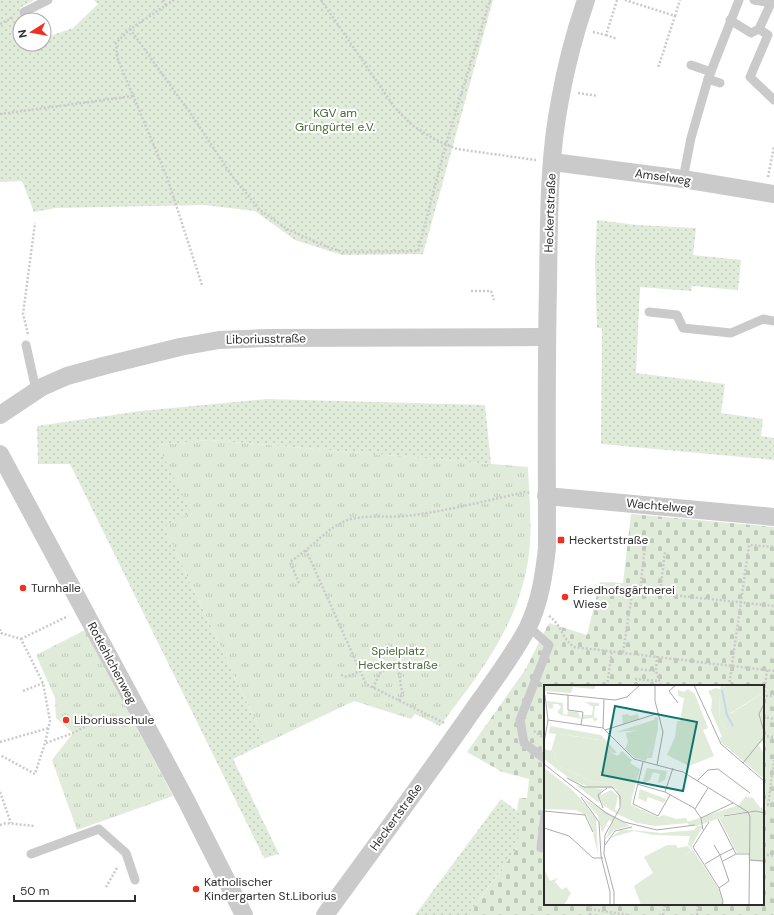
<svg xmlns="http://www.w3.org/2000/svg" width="774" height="915" viewBox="0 0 774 915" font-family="'DM Sans',sans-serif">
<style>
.cemetery{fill:url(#cemetery-stones);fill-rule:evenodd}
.park{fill:url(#park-tufts)}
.garden{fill:url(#garden-dots)}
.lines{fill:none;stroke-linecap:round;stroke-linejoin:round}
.path{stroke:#cacaca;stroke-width:2.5;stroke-dasharray:2 2;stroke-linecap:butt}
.service{stroke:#cacaca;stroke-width:9}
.minor{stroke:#cacaca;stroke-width:18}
.poi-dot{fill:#ef3023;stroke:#fff;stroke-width:1.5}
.labels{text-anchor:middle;stroke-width:4;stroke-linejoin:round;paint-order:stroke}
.park-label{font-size:12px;fill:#496a38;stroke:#fff}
.street-label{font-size:12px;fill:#2d2d2d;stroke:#fff}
.poi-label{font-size:12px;fill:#2d2d2d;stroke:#fff;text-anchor:start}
.inset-river{fill:none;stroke:#c3d7ed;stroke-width:2}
.inset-road{fill:none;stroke:#ababab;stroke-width:1}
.view{fill:#0f766e;fill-opacity:0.15;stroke:#0f766e;stroke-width:2}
.inset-edge{fill:none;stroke:#2d2d2d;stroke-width:2}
</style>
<defs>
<pattern id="cemetery-stones" width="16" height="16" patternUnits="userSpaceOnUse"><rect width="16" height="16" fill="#e0ebd9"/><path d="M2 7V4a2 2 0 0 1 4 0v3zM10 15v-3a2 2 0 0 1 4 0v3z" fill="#c0cabb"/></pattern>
<pattern id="park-tufts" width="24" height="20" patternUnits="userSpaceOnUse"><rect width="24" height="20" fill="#e0ebd9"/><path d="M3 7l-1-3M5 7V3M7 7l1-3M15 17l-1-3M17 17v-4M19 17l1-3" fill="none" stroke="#c0cabb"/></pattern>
<pattern id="garden-dots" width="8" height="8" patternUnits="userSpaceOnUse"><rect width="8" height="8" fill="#e0ebd9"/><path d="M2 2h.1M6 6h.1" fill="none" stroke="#c0cabb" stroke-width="1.8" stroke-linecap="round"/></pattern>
</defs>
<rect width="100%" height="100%" fill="#fff"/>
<path class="cemetery" d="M631 514 774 527V915H468L517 848 521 812 517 811 519 798H527L529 779 502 772 467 752 525 670 549 623 587 635 600 582 623 583ZM545 686H763V904H545Z"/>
<g class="park">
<path d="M209 440 528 467C529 498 533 530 528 561 517 628 479 674 440 726L415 714 411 719 354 701 266 743 164 527 158 445Z"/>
<path d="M85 630 173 796 77 830 52 760 73 733 56 718 55 698 36 655Z"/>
</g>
<g class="garden">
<path d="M0 0H34L20 8 27 20H20V44H44V38L73 28 98 4 94 0H493L423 254 342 255 295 240 255 211 204 205 56 208 34 212 22 181 0 182Z"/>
<path d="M597 220 637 225 696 228 693 255 741 260 738 290 692 286 691 291 640 287 636 373 725 384 721 413 763 419 761 436 774 438V460L601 444 602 328H597L595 261Z"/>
<path d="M267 399 485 405 491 464 209 440 158 445 191 513 164 527 266 743 233 759 279 854 264 858 70 464H38L37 426 141 411Z"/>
<path d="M501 799 517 811 522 812 517 848 468 915H415Z"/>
</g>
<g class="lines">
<g class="path">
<path d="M163 0 166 5"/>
<path d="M174 0 130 29 116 43 117 57 167 177 202 285"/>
<path d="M321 0 395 108 412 125 434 139 457 149 536 160"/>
<path d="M625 0 675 16 658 68"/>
<path d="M675 16 680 0"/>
<path d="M0 24 14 17"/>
<path d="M130 29 193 117 232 176 260 210 287 229 325 246 343 252 418 251 446 144 490 0"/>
<path d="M593 32 606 35 617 0"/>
<path d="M606 35 617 39"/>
<path d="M578 93 598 96"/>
<path d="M0 114 133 96"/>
<path d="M768 177 774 146"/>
<path d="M471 291H491L494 300"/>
<path d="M28 334 23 314 35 223"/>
<path d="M299 583 290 562 306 550"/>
<path d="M640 591 645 546"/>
<path d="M660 594 665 551"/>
<path d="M549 616C561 624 562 639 574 647L774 671"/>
<path d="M0 629 1 633 21 639 43 683 50 721 45 743 35 774 0 755"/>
<path d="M21 639 68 616"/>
<path d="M623 652 632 594 636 591 774 606"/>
<path d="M657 656 656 671 661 686"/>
<path d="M637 669 656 671"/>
<path d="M767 670 764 696H774"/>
<path d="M341 675 347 677 360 671"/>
<path d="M635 679 659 681"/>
<path d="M607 686 612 650"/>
<path d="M729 686 749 545 774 547"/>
<path d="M373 688 380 673 389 667 398 669C401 677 399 684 403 692L399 701"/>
<path d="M23 691 43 683"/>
<path d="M763 717 774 719"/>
<path d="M444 723 366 684 306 550C318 540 331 527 345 521 362 514 388 518 406 516 446 511 486 501 525 492L531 493"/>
<path d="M534 731 545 739"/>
<path d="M763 736 774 737"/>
<path d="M0 742 49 728"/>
<path d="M46 743 73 733 92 723"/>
<path d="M0 792 11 823"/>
<path d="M763 804 774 806"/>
<path d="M768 805 774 760"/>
<path d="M0 825 6 823 34 826"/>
<path d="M763 854 774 856"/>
<path d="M106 887 118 866"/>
<path d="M590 909 628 915"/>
<path d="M590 915 591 904"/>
<path d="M663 915 665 904"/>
<path d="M697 915 698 904"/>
</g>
<g class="service">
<path d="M754 0 771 3 774 2"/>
<path d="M771 3 759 29 768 35 750 77 774 100"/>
<path d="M24 12 48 0"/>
<path d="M730 20 751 33 759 29"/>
<path d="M691 65 711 72"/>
<path d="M708 79 720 83"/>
<path d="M683 179 691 138 708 79 739 0"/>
<path d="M649 312 677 315 683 328 731 333 763 319 774 321"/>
<path d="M26 345 36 390"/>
<path d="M528 626 549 645 520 720 524 743 545 759"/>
<path d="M541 848 545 814"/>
<path d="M31 854 99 829 126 853 135 880"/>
</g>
<g class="minor">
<path d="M553 162 683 179 774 194"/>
<path d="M0 415 42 387 67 376 107 365 180 347 219 340 266 338 547 337"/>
<path d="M0 454 186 800 244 915"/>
<path d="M546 496 774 517"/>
<path d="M325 915C372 851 419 787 464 723 485 692 511 660 528 627 540 602 544 575 547 548 547 461 546 374 548 287 549 225 548 161 560 100 566 66 575 32 586 0"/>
</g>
</g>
<g class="poi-dot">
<rect x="557" y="536" width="8" height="8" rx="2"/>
<circle cx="23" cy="588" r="4"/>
<circle cx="565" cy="597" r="4"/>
<circle cx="66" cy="720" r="4"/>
<circle cx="196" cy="889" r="4"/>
</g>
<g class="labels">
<g class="park-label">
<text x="335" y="117">KGV am<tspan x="335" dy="14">Grüngürtel e.V.</tspan></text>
<text x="398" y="655">Spielplatz<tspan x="398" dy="14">Heckertstraße</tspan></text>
</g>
<g class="street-label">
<text transform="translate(663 177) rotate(8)" y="4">Amselweg</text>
<text transform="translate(550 213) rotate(-88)" y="4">Heckertstraße</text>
<text transform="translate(266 339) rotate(-1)" y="4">Liboriusstraße</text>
<text transform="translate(660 506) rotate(5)" y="4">Wachtelweg</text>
<text transform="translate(112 663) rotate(62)" y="4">Rotkehlchenweg</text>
<text transform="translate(396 817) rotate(-54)" y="4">Heckertstraße</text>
</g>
<g class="poi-label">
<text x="569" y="544">Heckertstraße</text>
<text x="31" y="592">Turnhalle</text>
<text x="573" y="594">Friedhofsgärtnerei<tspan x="573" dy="14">Wiese</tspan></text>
<text x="74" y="724">Liboriusschule</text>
<text x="204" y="886">Katholischer<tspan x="204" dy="14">Kindergarten St.Liborius</tspan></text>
</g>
</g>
<g transform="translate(544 685)">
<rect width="220" height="220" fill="#fff"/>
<path d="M144 4 149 8 145 15 134 11V5L140 7ZM220 7V55L214 60 202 39V19ZM0 64 12 67 10 71 16 82 50 97 66 98 81 107 88 112 87 120 114 132 120 130 132 134 142 133 144 138 111 141 93 138 73 129 59 120 55 111 67 105 74 111 71 125 75 127 77 122 72 104 46 102 29 96 0 74ZM32 100 58 104 55 118ZM39 113 86 141 70 145 62 154 68 137 65 135 58 148 54 131ZM220 122V177L205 176 204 168H193L175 133 217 125 216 123ZM153 141H159L147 162 174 203 180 220H97L90 201 109 188 100 172 123 160H132L134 163 144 161 147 165 139 172 148 165 144 159 146 151 109 150 90 146 66 153 77 145H88L117 148 150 145Z" fill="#e0ebd9"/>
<path d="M0 83 27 104 52 133 54 169 49 149 50 147 43 131ZM63 107 71 109 73 114 69 125 64 122 59 113Z" fill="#e0ebd9"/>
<path d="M15 49 56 55 68 68 74 71 78 66 88 75 86 78 96 84 88 112 66 98 50 97 16 82 10 71Z" fill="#e0ebd9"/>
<path d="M0 0H52L50 4 29 2 27 8 0 6ZM177 0 182 3 186 29 202 19V39L220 69V94L177 57 176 53 184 48 176 34 175 9ZM84 29 86 31 94 29 95 34 79 39 78 30ZM103 43H111L102 76 91 73 81 64 84 57 82 48ZM0 83 27 104 44 122 43 131 32 125 0 124ZM204 108 202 112 209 113 218 125 187 129 153 141H145L143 137 195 120ZM0 184 6 196 14 193 11 197 18 205 22 202 27 208 20 220H0Z" fill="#e0ebd9"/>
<path d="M180 0H220V7L185 29ZM172 3 178 5V9L175 10 176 34 184 48 178 52 167 26 168 14 164 6ZM150 7 164 43 159 45 170 71 145 81 123 70 131 52 133 36H136L140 13 145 15V9ZM3 16 19 18V29L23 30 24 26 34 27 37 34 17 30 13 27 17 22 14 19H9V23L5 24ZM41 17 55 18V21H51L50 32 54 34 50 37 49 33 39 34V30H48L49 22ZM111 32 114 33V43L108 73H103L110 44 72 47 110 35ZM6 41 57 50 73 68H69L56 55 16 49 12 67 7 66 12 49 5 48ZM103 83 123 86 121 95 114 98 116 89 109 87 106 95 98 99ZM96 104 122 114 120 118 104 112 102 117 94 113Z" fill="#e0ebd9"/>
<path class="inset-river" d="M178 5 183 30 189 41"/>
<path class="inset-road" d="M111 0V16L119 47 113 80M132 0 125 6 134 18M150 0 177 59 220 96M3 8 71 15 83 12 96 0M1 10 4 35 59 43 90 74 139 87 204 127M24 10V25L39 27 37 40M220 19 215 29 220 47M59 43 60 14M61 45 115 28M0 58 4 35M99 77 89 119 114 131 126 110M199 78 220 52M0 79 62 128 80 137 113 145 151 140M23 93 40 102H68L76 111V123L61 150 60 169M153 96 164 85 174 84 206 108M93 99 121 107 150 123 157 133 159 145M121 107 129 83M37 112 55 137 57 171M59 123 54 110 63 103M151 124 164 103M0 126 41 130 49 147M204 127 206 132 205 220M180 131 212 126 220 128M157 133 189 118M174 134 192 169M165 137 149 162 175 203 179 216 178 220M0 143 25 151 49 173H59M61 160 71 146 88 142M60 169 70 207V220M57 171 66 207V220M206 175 220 176V129M179 176 192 169H206M161 179 176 170 170 160M175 203 185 196 176 170 190 163"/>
<path class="view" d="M71 21 153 37 139 106 58 90Z"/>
<rect width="220" height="220" class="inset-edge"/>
</g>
<g transform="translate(32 32) rotate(259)"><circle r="19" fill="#ffffff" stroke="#ababab"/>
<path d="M0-3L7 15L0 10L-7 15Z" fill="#ef3023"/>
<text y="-6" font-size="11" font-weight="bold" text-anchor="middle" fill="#2d2d2d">N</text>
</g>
<path d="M14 895v6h121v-6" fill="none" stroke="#2d2d2d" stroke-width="2"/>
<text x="20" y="895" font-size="12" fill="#2d2d2d" stroke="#ffffff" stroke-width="3" paint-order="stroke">50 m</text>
</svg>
